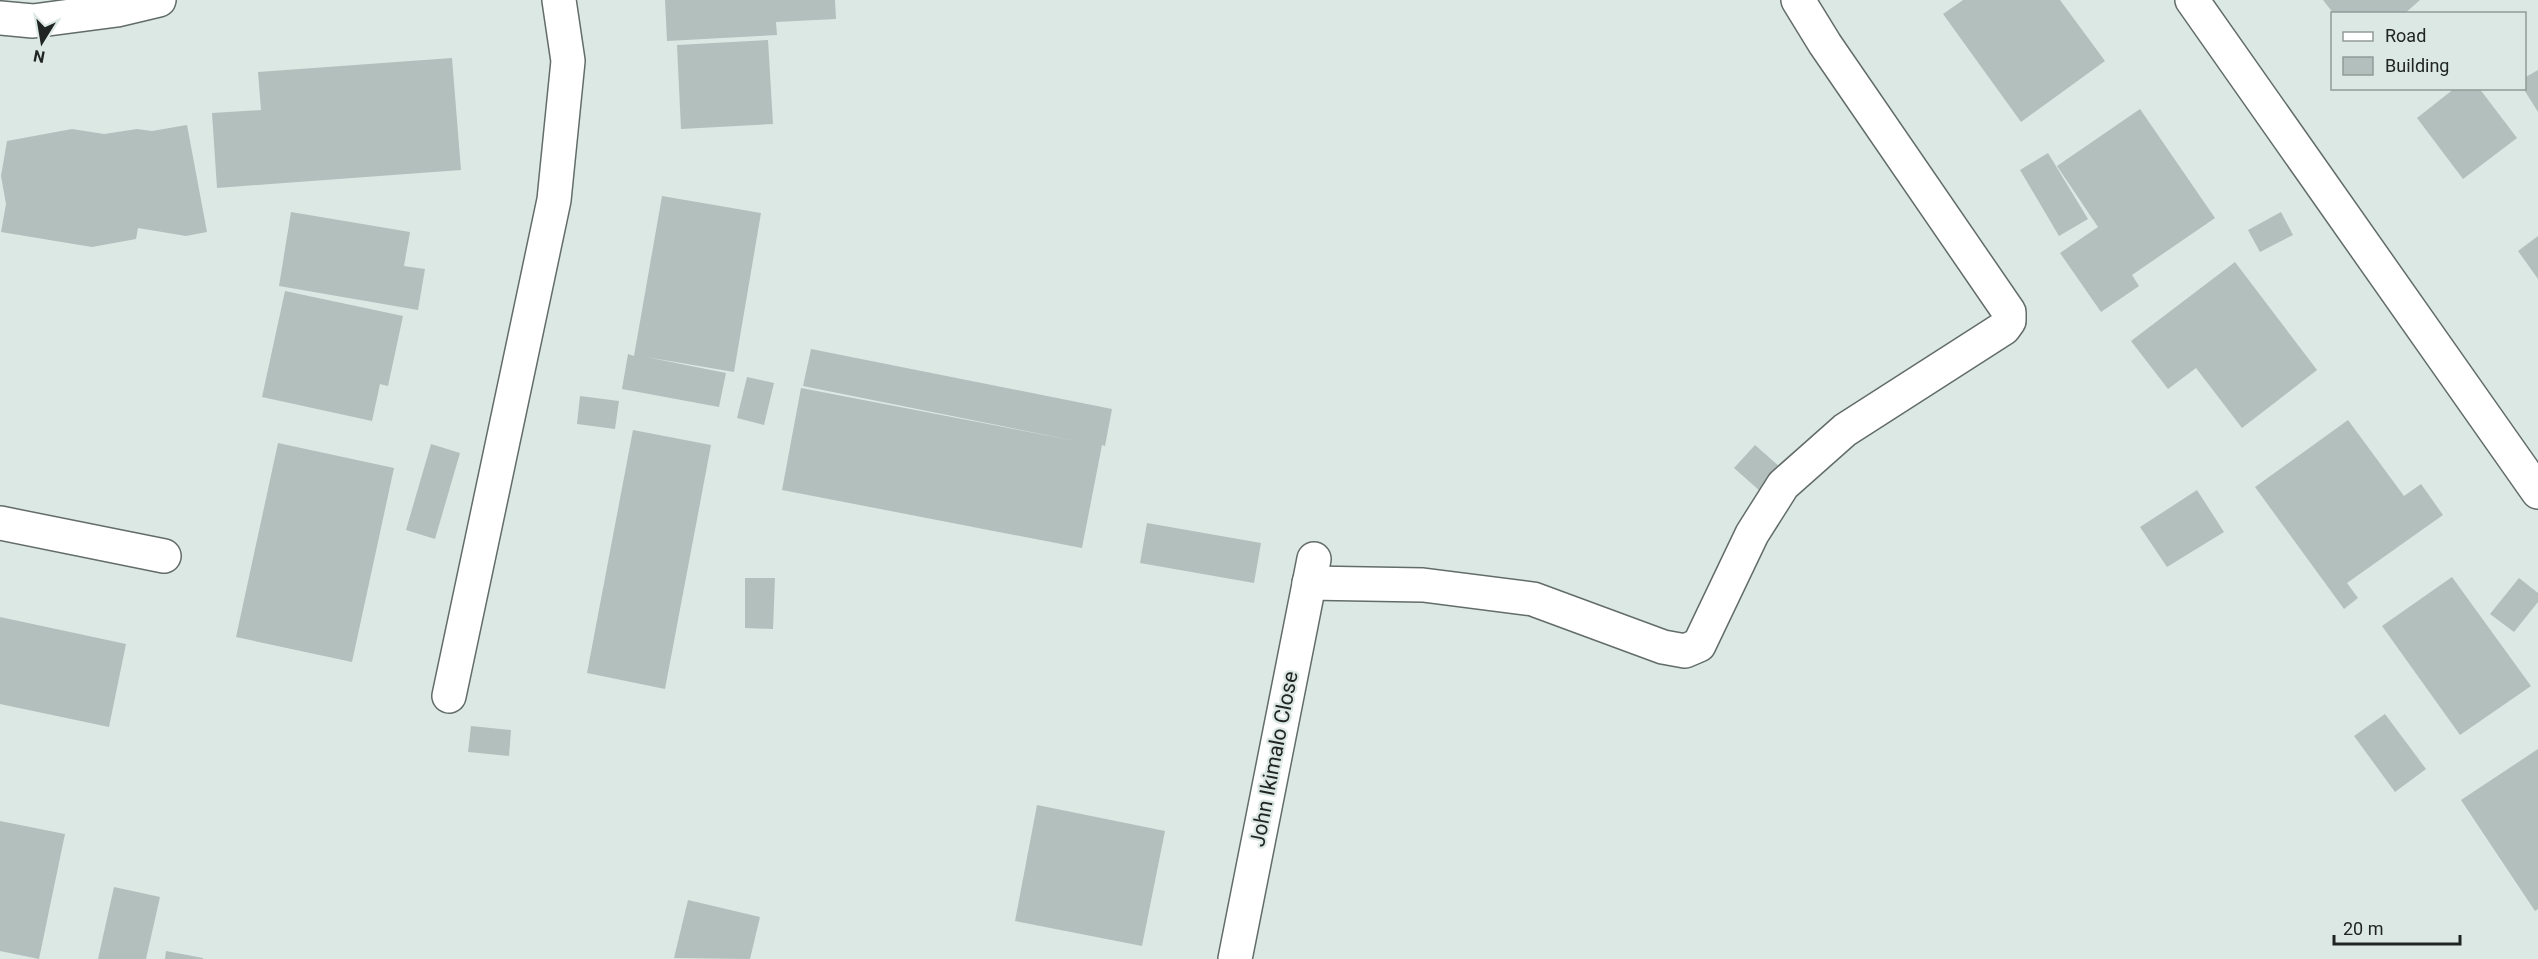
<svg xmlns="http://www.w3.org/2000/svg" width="2538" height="959" viewBox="0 0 2538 959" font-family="Roboto,sans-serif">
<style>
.building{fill:#b3bfbc}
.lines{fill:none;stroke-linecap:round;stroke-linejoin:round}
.street-casing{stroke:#626c69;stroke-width:36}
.street{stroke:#fff;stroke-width:33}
.labels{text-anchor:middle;stroke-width:4.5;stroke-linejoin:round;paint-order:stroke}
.street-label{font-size:21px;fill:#202523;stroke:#dce8e4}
</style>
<rect width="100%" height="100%" fill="#dce8e4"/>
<g class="building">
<path d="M665 0H835L836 19 776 22 777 35 667 41Z"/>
<path d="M1963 0H2060L2105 61 2021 122 1943 14Z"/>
<path d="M2323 0H2420L2404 14H2334Z"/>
<path d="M768 40 773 124 681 129 677 45Z"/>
<path d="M452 58 461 170 217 188 212 113 261 110 258 72Z"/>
<path d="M2538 70V112L2523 88 2524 78Z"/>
<path d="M2455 88H2479L2517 138 2463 179 2417 118Z"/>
<path d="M2140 109 2215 218 2132 275 2139 286 2101 312 2060 253 2098 227 2057 166Z"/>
<path d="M187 125 207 232 186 236 138 228 136 239 92 247 1 232 6 204 1 176 7 141 72 129 104 134 137 129 152 131Z"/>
<path d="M2048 153 2088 219 2059 236 2020 170Z"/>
<path d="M662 196 761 213 734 372 646 357 726 373 719 407 622 389 628 354 634 356Z"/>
<path d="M291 212 410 232 404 266 425 269 418 310 279 286Z"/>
<path d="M2281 212 2293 235 2260 252 2248 230Z"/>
<path d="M2538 236V279L2518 251Z"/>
<path d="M2235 262 2317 370 2242 428 2196 368 2168 389 2131 341Z"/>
<path d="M285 291 403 316 388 386 380 384 372 421 262 397Z"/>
<path d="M811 349 1112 409 1105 446 1102 445 1082 548 782 490 801 388 1081 442 803 386Z"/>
<path d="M747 377 774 383 764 425 737 418Z"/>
<path d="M580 396 619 401 615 429 577 424Z"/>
<path d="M2348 420 2404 496 2421 484 2443 515 2347 583 2358 598 2344 609 2255 487Z"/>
<path d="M633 430 711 445 665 689 587 673Z"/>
<path d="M278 443 394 468 352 662 236 637Z"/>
<path d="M431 444 460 453 435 539 406 530Z"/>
<path d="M1755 445 1781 468 1760 491 1734 468Z"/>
<path d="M2197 490 2224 532 2167 567 2140 527Z"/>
<path d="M1147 523 1261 543 1254 583 1140 563Z"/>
<path d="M2452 577 2531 686 2460 735 2382 626Z"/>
<path d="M745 578H775L773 629 745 628Z"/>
<path d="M2519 578 2538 593V602L2514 632 2490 614Z"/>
<path d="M0 617 126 644 109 727 0 704Z"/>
<path d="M2385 714 2426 769 2395 792 2354 736Z"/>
<path d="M471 726 511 730 509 756 468 752Z"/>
<path d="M2538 749V909L2535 911 2461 800Z"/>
<path d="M1037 805 1165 831 1142 946 1015 921Z"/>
<path d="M0 821 65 834 39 959 0 951Z"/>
<path d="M114 887 160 897 146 959H98Z"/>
<path d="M688 900 760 917 750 959 674 958Z"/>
<path d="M166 951 203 958V959H165Z"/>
</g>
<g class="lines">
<g class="street-casing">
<g id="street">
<path d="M2192 0 2538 492"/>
<path d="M0 18 33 21 117 10 159 0"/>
<path d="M0 523 164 556"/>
<path d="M1309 583 1423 585 1533 599 1663 647 1685 651 1699 645 1752 534 1783 485 1845 430 2004 328 2009 321V312L1825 44 1798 0"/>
<path d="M449 696 554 200 568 61 559 0"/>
<path d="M1235 959 1314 559"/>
</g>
</g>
<use href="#street" class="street"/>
</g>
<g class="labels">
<g class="street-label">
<text transform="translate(1274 759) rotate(-79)" y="7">John Ikimalo Close</text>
</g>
</g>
<rect x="2331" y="12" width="195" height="78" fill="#dce8e4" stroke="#919a97" stroke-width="1.5"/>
<rect x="2343" y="32" width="30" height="9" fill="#ffffff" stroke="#919a97" stroke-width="1.5"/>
<text x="2385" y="42" font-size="18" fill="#202523">Road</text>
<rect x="2343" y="57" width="30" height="18" fill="#b3bfbc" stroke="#919a97" stroke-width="1.5"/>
<text x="2385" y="72" font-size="18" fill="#202523">Building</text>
<g transform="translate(42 42) rotate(191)" stroke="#dce8e4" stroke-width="4.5" paint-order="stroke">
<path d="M0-4.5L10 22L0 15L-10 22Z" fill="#202523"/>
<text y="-9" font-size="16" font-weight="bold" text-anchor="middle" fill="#202523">N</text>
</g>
<path d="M2334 935v9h126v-9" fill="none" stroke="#202523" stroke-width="3"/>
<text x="2343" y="935" font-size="18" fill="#202523" stroke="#dce8e4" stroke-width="4.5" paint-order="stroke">20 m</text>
</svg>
